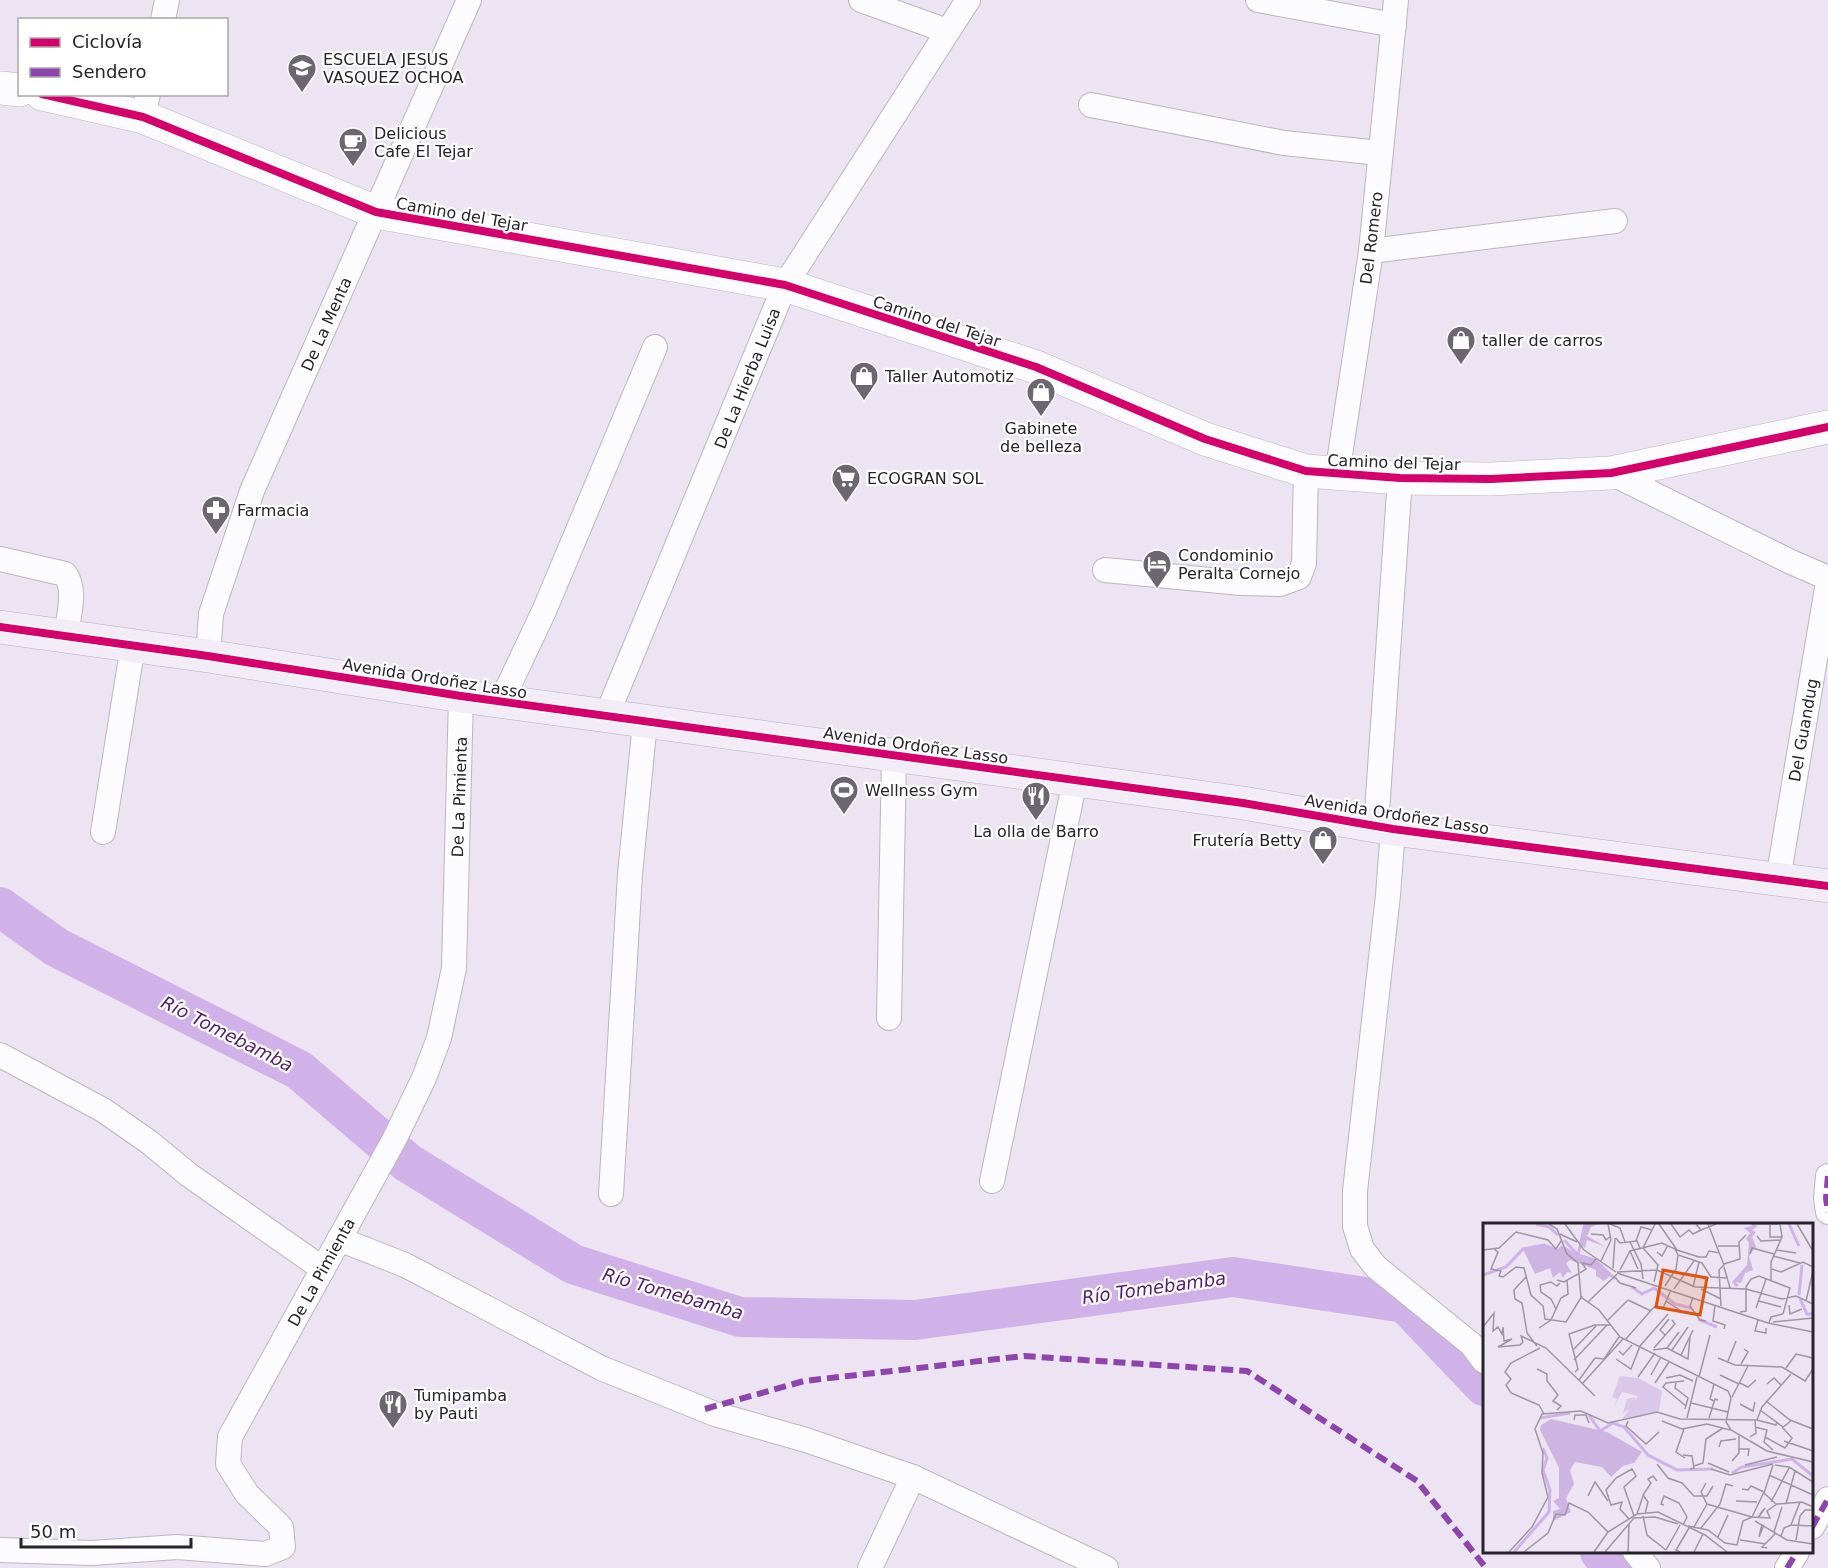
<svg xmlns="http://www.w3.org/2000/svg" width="1828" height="1568" viewBox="0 0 1828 1568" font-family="'DejaVu Sans',sans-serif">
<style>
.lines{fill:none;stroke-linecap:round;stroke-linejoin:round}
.river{stroke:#d1b2e8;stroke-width:40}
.street-casing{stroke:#bcb5c0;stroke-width:26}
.secondary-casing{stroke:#bcb5c0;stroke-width:34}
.primary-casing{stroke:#b9aec0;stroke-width:34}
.street{stroke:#fcfbfd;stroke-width:24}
.secondary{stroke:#fcfbfd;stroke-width:33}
.primary{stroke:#f1ecf5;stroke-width:33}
.quiet{stroke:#8e44ad;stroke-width:6;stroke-dasharray:12 6;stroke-linecap:butt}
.cycleway-casing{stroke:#fff;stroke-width:11}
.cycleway{stroke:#d6006c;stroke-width:8}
.labels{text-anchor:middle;stroke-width:4.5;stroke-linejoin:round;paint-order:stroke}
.poi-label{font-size:16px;fill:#27222b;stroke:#fff;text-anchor:start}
.street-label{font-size:16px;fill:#27222b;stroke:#fff}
.water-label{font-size:18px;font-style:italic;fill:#511b6e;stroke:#fff}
.inset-river{fill:none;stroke:#d1b2e8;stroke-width:3}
.inset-road{fill:none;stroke:#9d96a2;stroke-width:1.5}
.view{fill:#de560e;fill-opacity:0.15;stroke:#de560e;stroke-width:3}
.inset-edge{fill:none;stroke:#27222b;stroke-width:3}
</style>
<rect width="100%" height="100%" fill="#ece4f2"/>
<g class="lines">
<g class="river">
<path d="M0 907 56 947 299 1070 408 1163 573 1264 610 1276 740 1317 915 1320 1233 1277 1405 1303 1484 1386"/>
<path d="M1600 1552 1616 1568"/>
</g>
<g class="street-casing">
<g id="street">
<path d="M861 0 947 31"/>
<path d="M1258 0 1394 25"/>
<path d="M163 20 167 0"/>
<path d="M1091 105 1284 143 1380 153"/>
<path d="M143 117 148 94"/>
<path d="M1371 251 1615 221"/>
<path d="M1611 473 1791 562 1828 578"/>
<path d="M1337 475 1371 251 1396 0"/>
<path d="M0 559 65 574C77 589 68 618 66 636"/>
<path d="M1105 570 1241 583 1280 584 1299 577 1304 563 1306 471"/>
<path d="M208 656 211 614 252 491 469 0"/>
<path d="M501 702 544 611 655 347"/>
<path d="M606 717 785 285 968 0"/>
<path d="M1376 826 1400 478"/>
<path d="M1393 829 1388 895 1355 1191V1226L1362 1249 1376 1267 1471 1344 1484 1361"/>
<path d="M103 832 133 645"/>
<path d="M1778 879 1828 582"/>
<path d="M889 1018 894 756"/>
<path d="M0 1055 103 1110 149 1142 189 1175 323 1269"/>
<path d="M1828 1176 1826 1198 1828 1212"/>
<path d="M992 1181 1075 780"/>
<path d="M611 1194 630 874 645 722"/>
<path d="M339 1239 405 1265 601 1368 715 1414 806 1440 913 1477 1106 1568"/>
<path d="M1812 1527 1828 1499"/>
<path d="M0 1550 92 1553 177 1547 265 1554 283 1547 281 1527 247 1494 228 1464 230 1437 394 1140 424 1078 439 1038 454 968 461 696"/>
<path d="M1635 1552 1648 1568"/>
<path d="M870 1568 913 1477"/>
<path d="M1787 1568 1797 1552"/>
</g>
</g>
<g class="secondary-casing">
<g id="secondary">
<path d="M0 88 20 90"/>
<path d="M42 94 143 117 376 212 785 285 1036 367 1205 439 1306 471 1400 478 1491 479 1611 473 1828 427"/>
</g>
</g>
<g class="primary-casing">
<path id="primary" d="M0 627 208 656 461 696 1243 803 1393 829 1828 886"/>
</g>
<use href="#street" class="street"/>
<use href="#secondary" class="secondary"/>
<use href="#primary" class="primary"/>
<g class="quiet">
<path d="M1828 1176 1826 1198 1828 1212"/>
<path d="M705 1409 804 1381 1024 1356 1247 1371 1417 1481 1486 1568"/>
<path d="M1812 1527 1828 1499"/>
<path d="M1787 1568 1797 1552"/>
</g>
<g class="cycleway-casing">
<g id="cycleway">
<path d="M42 94 143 117 376 212 785 285 1036 367 1205 439 1306 471 1400 478 1491 479 1611 473 1828 427"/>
<path d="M0 627 208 656 461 696 1243 803 1393 829 1828 886"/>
</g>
</g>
<use href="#cycleway" class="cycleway"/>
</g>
<defs>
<g id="school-pin" transform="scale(1.5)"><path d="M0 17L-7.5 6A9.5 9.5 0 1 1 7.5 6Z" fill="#6c6671" stroke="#fff"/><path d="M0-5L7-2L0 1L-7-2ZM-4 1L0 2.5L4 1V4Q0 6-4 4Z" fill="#fff"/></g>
<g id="cafe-pin" transform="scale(1.5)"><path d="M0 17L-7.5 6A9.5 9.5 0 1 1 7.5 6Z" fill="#6c6671" stroke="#fff"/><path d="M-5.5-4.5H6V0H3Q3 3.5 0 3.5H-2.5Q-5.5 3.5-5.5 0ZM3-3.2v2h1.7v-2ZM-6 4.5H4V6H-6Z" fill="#fff"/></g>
<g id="shop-pin" transform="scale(1.5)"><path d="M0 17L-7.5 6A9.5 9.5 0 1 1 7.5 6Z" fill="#6c6671" stroke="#fff"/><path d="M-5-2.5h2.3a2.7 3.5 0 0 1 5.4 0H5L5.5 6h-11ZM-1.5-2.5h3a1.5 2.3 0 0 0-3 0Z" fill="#fff"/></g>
<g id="supermarket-pin" transform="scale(1.5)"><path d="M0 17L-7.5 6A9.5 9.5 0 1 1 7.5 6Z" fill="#6c6671" stroke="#fff"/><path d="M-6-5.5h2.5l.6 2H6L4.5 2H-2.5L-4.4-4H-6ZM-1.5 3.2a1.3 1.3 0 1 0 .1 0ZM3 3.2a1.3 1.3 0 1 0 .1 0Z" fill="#fff"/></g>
<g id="pharmacy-pin" transform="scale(1.5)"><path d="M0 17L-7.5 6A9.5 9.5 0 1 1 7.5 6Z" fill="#6c6671" stroke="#fff"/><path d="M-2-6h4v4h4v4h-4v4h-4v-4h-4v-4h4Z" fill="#fff"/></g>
<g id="hotel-pin" transform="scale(1.5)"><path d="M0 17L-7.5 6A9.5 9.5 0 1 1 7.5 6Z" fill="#6c6671" stroke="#fff"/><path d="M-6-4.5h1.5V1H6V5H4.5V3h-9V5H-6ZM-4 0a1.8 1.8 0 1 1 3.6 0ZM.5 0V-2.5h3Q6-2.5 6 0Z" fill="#fff"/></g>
<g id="stadium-pin" transform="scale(1.5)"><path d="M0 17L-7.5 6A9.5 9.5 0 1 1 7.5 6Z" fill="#6c6671" stroke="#fff"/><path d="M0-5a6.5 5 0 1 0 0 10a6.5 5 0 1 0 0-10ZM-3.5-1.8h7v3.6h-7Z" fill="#fff"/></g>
<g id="restaurant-pin" transform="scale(1.5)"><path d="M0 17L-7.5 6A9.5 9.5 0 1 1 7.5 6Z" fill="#6c6671" stroke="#fff"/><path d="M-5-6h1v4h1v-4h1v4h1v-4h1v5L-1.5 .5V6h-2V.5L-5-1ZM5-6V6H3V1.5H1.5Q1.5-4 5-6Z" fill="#fff"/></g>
</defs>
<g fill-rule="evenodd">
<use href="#school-pin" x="302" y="68"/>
<use href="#cafe-pin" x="353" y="142"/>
<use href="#shop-pin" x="1461" y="340"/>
<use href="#shop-pin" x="864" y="376"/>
<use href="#shop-pin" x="1041" y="392"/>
<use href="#supermarket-pin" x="846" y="478"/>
<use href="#pharmacy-pin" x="216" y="510"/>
<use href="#hotel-pin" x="1157" y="564"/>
<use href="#stadium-pin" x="844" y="790"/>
<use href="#restaurant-pin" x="1036" y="796"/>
<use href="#shop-pin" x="1323" y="840"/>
<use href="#restaurant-pin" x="393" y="1404"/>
</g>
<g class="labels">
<g class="poi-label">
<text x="323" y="65">ESCUELA JESUS<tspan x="323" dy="18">VASQUEZ OCHOA</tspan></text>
<text x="374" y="139">Delicious<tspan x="374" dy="18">Cafe El Tejar</tspan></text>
<text x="1482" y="346">taller de carros</text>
<text x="885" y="382">Taller Automotiz</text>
<text x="1041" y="434" text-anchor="middle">Gabinete<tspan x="1041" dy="18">de belleza</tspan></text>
<text x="867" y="484">ECOGRAN SOL</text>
<text x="237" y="516">Farmacia</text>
<text x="1178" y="561">Condominio<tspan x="1178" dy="18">Peralta Cornejo</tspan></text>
<text x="865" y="796">Wellness Gym</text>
<text x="1036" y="837" text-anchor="middle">La olla de Barro</text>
<text x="1302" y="846" text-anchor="end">Frutería Betty</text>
<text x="414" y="1401">Tumipamba<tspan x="414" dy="18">by Pauti</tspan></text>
</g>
<g class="street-label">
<text transform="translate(462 214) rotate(10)" y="6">Camino del Tejar</text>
<text transform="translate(1371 238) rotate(-83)" y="6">Del Romero</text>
<text transform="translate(937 321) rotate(18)" y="6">Camino del Tejar</text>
<text transform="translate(326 324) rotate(-66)" y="6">De La Menta</text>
<text transform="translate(747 378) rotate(-68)" y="6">De La Hierba Luisa</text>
<text transform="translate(1394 462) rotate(2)" y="6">Camino del Tejar</text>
<text transform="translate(435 678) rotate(9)" y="6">Avenida Ordoñez Lasso</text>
<text transform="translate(1803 730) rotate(-80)" y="6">Del Guandug</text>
<text transform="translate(916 745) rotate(8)" y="6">Avenida Ordoñez Lasso</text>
<text transform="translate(459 797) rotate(-88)" y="6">De La Pimienta</text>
<text transform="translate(1397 814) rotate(9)" y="6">Avenida Ordoñez Lasso</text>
<text transform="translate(321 1272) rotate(-61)" y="6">De La Pimienta</text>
</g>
<g class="water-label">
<text transform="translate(227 1034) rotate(27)" y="6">Río Tomebamba</text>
<text transform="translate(1154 1288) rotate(-8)" y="6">Río Tomebamba</text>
<text transform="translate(673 1294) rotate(16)" y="6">Río Tomebamba</text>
</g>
</g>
<g transform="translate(1483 1223)">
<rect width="330" height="330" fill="#ece4f2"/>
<path d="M137 153 155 155 179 168 176 188 139 196 147 186 140 190 144 176 153 174 151 179 155 173 139 169 131 184 134 176 129 174Z" fill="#dbc7e9"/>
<path d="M102 1H115L108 4 104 13 123 24 104 17 102 25 97 21ZM267 1 275 3 269 7 273 9 269 14 273 24 266 33 270 47 262 50 258 60 252 59 256 62 253 64 249 59 264 42 266 20 263 16 267 10 261 5 269 3ZM60 21 73 27 83 24 99 35 111 37 128 52 121 58 113 53V47L87 37 83 40 89 50 84 49 80 55 77 49 70 55 67 45 52 51 40 26ZM68 196 124 209 159 229 151 240 140 243 128 254 119 244 92 239 87 247 91 261 83 275 88 289 70 298V288L77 286 70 278 76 275V245L57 207 58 202Z" fill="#ceb4e0"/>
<path class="inset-river" d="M53 1 66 4 75 12M306 1 316 23M81 17 95 32 112 37 132 56M95 32 102 1M0 52 23 44 40 26 61 22 75 28 80 23M149 64 159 71 171 65 192 81 208 85M316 72 319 42M317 76 324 91H330M215 96 234 104M106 192 117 208 130 200 141 204 165 232 194 247 230 246M57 195 87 190M249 250 259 244 309 236 330 253M31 329 66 289 67 267 60 247 64 235 60 225"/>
<path class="inset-road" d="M66 1 74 6 84 31 95 40 98 74 116 87 137 114 245 168 248 175 243 199 248 207 284 228 330 239M82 1 101 27 133 49M127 1 137 5 142 19M176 1 194 27 216 34H223L226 28 237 30M188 1 197 14 206 7 210 11 218 7M213 1 218 7 233 1M225 1 241 42 236 47 238 83M269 1H295M314 1 330 28M287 2V14H299M77 11 94 19M108 11 120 12 123 17 128 13M274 13 278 18 298 17M133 15 137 20 154 18 157 25M153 18 158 4 169 7M147 19 158 41 160 56M235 23H256M11 26 15 29 8 46 18 48 16 53 20 54 33 44 41 45 48 72 60 83 62 96 83 99 99 73M0 27 16 25 33 9 65 17 73 26 78 18M293 27 313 30M147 28 155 46M174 29 179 33 185 22M267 31 269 25 291 31M290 33 317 40M118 38 128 17 125 1M241 41 257 36 256 19 263 12M241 44 247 65M130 45 132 15M289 46 298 49 320 39 330 44M137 47 147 28 179 20 192 26 195 32 219 40 228 54 245 55M134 49 174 47 212 64 263 66 299 76 313 73 330 81M97 50 103 46 99 40 108 42 113 36M134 50 285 100 330 109M131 53 137 60 153 65M43 54 31 67 32 76 39 80 44 110 54 123M74 57 81 59 95 51M288 58V39L299 14 297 1M171 59 175 42 160 25 172 1M182 63 193 46 195 32M210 64 216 39M191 66 211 38M218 66 238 76M210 74 207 83 217 97 223 98M145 77 168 88M183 78 201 90M276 78 298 84M323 78 330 48M105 79 134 51M232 82 230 98 242 102 241 106M306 82 307 91 319 86M273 85 283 56M73 86 68 76 58 69 57 62 68 59 74 63 77 60M257 89 263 88V64L268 56 276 53 307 65 300 91 288 94 286 100M125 97 145 77M275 97 272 108 283 110V105M290 99 330 95M0 104 11 90 10 108 15 104 19 111 20 104 21 118 29 116 15 124 37 122 40 119 38 113 63 125 112 173M56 105 68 97 78 75 85 71 84 57M182 112 177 107 186 96M142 117 171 84 180 85 188 67M57 125 28 140 22 149 28 156 23 162 28 170 56 182 61 191M171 125 192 101 189 97M184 125 196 109M91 126 113 103M170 127 184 125 205 136 207 114M189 127 205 104M136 128 140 132 149 122M198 132 210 107M235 135 252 142 299 144 322 158 330 146M133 136 148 146 157 123 185 91M91 137 124 102M245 138 253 118M258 141 265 129 261 126M303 145 313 131 330 135M54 146 64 151V158L75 172 70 178 78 183 74 187M92 149 95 146 86 111 112 102H128M168 152 178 134M237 152 256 161M155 154 172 130M216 154 227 112M183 155 197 152 210 158M96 157 112 135 121 136 136 114M201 158 183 160 180 164 203 183M193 159 192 165 205 175 202 186M172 160 186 139M257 160 265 164 273 157M99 161 140 116M231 161 227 176 231 178M284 161 291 155 298 162M249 174 265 143M283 178 307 197 330 206M208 180 245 189M257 181 270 188 272 179M277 187 300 204 308 198M204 195 214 154M226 195 232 176 235 177M91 197 92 192H103L106 200M274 197 279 184 308 151M145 198 143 203 163 221 176 209M179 198 199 206 224 201 247 207M272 204 284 207 281 219 290 227M201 206 193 229 202 235M267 214 273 210 272 197M282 214 302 225 309 215 299 204M301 218 330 228M236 224 238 218 253 216M255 226H266L265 233M200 232 209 233 211 245 207 246M249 238 256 230V211M225 240 246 249M174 241 185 255 199 260 211 273H224L230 263M262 242 294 234M290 242 281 270 293 281M292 242 306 244 330 259M211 243 220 240 223 216 240 205M228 246 247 252 290 241M286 252 330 272M223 260 218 269 224 281 269 294 287 295 284 288 294 281 319 279 330 284M259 266 265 267 268 263 281 269M105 273 112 259 125 278M253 278 274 279M288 279 306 245M303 281 312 248M181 282 178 281 181 273 196 280 204 294 200 302M154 291 160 273M162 291 165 279 160 272 168 260 165 256 170 253 174 258M160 293 164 312 183 327M269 294 281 269M275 295 282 285 277 291M146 296 137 286 139 279 128 282 123 267 133 255 149 246 153 253 141 264 151 293M272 298 304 317 330 321M279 301 276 314 281 302M308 302 317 279M205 303 225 307 242 320 254 322 260 298 269 294M211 304 224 281M218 305 237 281 243 261 250 263M291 309 299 284M298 313 301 305 308 302 330 303M235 314 245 292M257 317 283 321M313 317 317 293 322 287H330M284 325 279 324 293 310M183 327 197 302M26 329 49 304 65 274 59 250 60 230 52 206 59 191 98 188 125 200 174 189 197 196 274 197 293 202 294 199M41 329 65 310 73 291 82 292 86 280 105 289 125 309 154 291 175 289 222 312 244 329M111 329 125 309M122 329 151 295 172 294 195 301M145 329 146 300M197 329 193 327 206 305M211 329 220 311"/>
<path class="view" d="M180 47 224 55 217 92 173 84Z"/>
<rect width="330" height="330" class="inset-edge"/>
</g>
<rect x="18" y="18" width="210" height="78" fill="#ffffff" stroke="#a9a7aa" stroke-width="1.5"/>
<rect x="30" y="38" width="30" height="9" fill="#d6006c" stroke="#a9a7aa" stroke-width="1.5"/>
<text x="72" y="48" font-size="18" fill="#27222b">Ciclovía</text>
<rect x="30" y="68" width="30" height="9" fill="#8e44ad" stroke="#a9a7aa" stroke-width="1.5"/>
<text x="72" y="78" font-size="18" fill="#27222b">Sendero</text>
<path d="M21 1538v9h170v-9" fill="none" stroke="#27222b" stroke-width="3"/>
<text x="30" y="1538" font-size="18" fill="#27222b" stroke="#ffffff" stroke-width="4.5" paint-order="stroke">50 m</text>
</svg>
